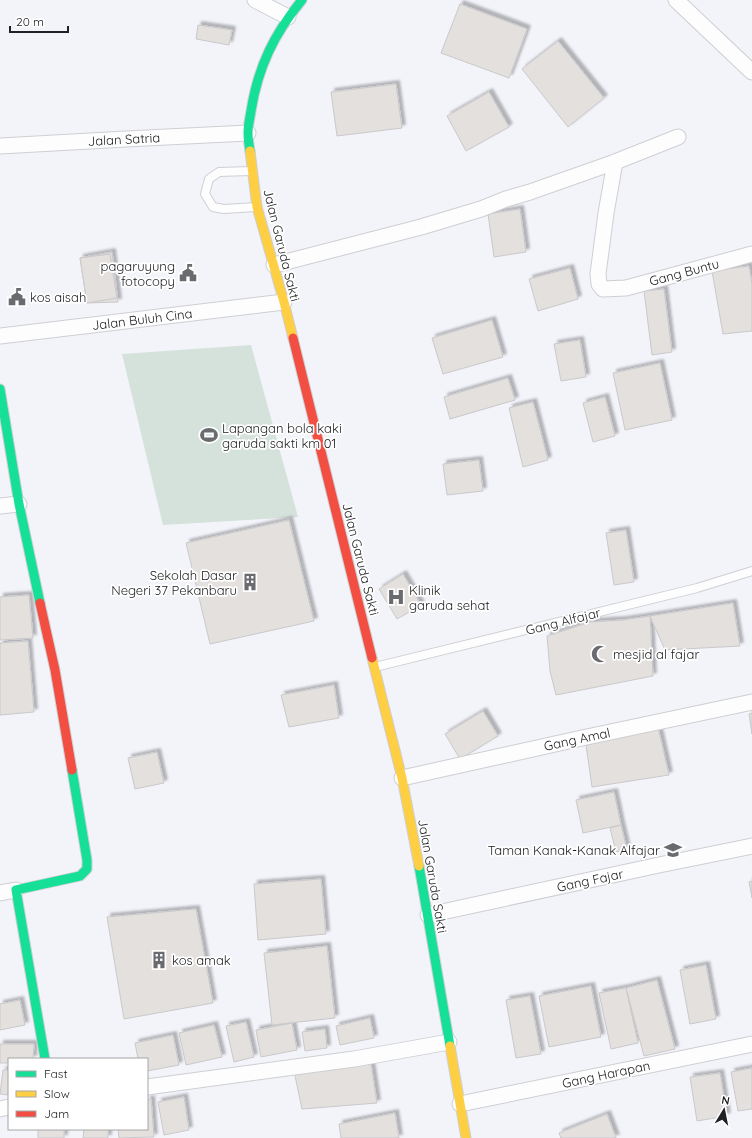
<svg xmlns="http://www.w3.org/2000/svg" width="752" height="1138" viewBox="0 0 752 1138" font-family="Quicksand,sans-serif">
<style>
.green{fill:#d5e1db}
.building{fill:#e4e0dd;stroke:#c9c8ca;filter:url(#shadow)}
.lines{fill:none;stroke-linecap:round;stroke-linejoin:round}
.lane-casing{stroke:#cecfd3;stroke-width:10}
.street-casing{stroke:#cecfd3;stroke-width:17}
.fast-casing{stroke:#cecfd3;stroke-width:11}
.slow-casing{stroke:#cecfd3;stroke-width:11}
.jam-casing{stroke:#cecfd3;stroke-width:11}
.lane{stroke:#fdfdfe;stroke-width:8}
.street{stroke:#fdfdfe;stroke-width:15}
.fast{stroke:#16e098;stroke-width:9}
.slow{stroke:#ffcf43;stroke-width:9}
.jam{stroke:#f24e42;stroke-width:9}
.labels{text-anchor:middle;stroke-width:3.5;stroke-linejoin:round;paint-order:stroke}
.street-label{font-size:13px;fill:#202124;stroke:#fff}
.poi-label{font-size:13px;fill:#202124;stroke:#fff;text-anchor:start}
</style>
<defs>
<filter id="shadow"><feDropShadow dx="3.5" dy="-3.5" stdDeviation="1" flood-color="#0004"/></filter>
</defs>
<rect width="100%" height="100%" fill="#f3f4fa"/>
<path class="green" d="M251 345 298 517 163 525 122 354Z"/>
<g class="building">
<path d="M460 4 527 29 509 78 441 53Z"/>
<path d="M198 25 232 30 229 45 196 39Z"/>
<path d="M558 41 604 98 568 127 522 69Z"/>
<path d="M396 84 402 128 337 136 331 92Z"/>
<path d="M489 92 509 127 466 151 447 116Z"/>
<path d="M520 209 526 252 494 257 488 214Z"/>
<path d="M112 252 118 302 87 303 80 258Z"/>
<path d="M110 254 117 298 87 303 80 258Z"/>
<path d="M749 266 752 284V331L723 334 712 271Z"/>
<path d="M570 268 578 299 538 311 529 279Z"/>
<path d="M664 289 672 352 652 355 644 291Z"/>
<path d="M492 320 503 357 443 374 432 338Z"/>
<path d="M580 340 586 377 561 381 554 344Z"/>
<path d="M660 363 672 420 625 430 613 373Z"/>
<path d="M508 378 515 400 450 419 444 397Z"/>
<path d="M605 397 615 436 593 442 583 403Z"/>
<path d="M533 402 548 460 523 467 509 408Z"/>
<path d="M479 460 483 491 447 495 443 464Z"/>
<path d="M289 520 314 621 210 644 186 543Z"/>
<path d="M626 530 634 582 614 585 606 533Z"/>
<path d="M403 574 421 605 397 619 379 589Z"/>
<path d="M29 595 33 638 0 640V597Z"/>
<path d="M733 603 740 646 665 650 650 616Z"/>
<path d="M650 616 653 676 556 695 550 671 547 636 590 622 623 620Z"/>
<path d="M28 641 34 712 0 715V643Z"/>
<path d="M334 685 339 718 289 727 281 695Z"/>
<path d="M483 711 498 736 460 759 445 734Z"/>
<path d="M752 713V734L749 714Z"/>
<path d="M658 727 669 775 592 787 586 745Z"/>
<path d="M157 752 164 783 135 789 128 758Z"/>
<path d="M614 792 621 825 583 833 576 800Z"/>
<path d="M621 825 627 850 616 852 610 828Z"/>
<path d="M321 879 326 934 258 940 254 884Z"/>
<path d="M752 881V898L749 882Z"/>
<path d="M196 909 213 1003 124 1019 107 917Z"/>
<path d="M327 946 335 1018 272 1025 264 953Z"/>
<path d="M706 965 716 1019 690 1024 680 970Z"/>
<path d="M657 980 675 1049 644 1056 626 988Z"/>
<path d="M591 986 601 1037 549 1047 539 996Z"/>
<path d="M626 988 638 1043 611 1049 599 993Z"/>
<path d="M530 996 541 1054 516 1058 506 1000Z"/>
<path d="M20 1000 25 1025 0 1030V1004Z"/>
<path d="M370 1018 374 1038 340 1045 336 1026Z"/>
<path d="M246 1022 254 1057 234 1062 226 1026Z"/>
<path d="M292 1023 297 1050 261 1057 256 1030Z"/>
<path d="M214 1025 222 1057 186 1065 179 1033Z"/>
<path d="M325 1029 327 1048 305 1051 302 1032Z"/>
<path d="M173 1035 179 1065 147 1071V1059H138L135 1043Z"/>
<path d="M0 1044H34L33 1059H9V1063H0Z"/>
<path d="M371 1064 377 1103 302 1109 294 1071Z"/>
<path d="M752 1068V1109L738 1111 731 1072Z"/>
<path d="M3 1070H9V1095L0 1094Z"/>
<path d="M720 1073 727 1116 697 1121 690 1077Z"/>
<path d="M184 1097 189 1130 164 1135 158 1102Z"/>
<path d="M151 1099 154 1137 119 1138 118 1129H147V1100Z"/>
<path d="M395 1113 399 1138H341L339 1124Z"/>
<path d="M607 1114 616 1138H561L559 1133Z"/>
<rect x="38" y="1129" width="26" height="9"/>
<path d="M84 1129H108V1138H83Z"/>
</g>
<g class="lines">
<g class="lane-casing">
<g id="lane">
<path d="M251 171 219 172 209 179 205 194 213 207 224 209 256 207"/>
<path d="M375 667 697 588 752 571"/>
</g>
</g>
<g class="street-casing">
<g id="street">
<path d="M255 0 288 17"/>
<path d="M676 0 752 72"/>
<path d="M0 146 126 139 248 133"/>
<path d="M615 162 606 213 598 274 599 284 603 289 626 288 752 254"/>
<path d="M274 265 421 227 481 209 506 199 530 192 615 162 678 137"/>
<path d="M0 336 284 302"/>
<path d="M0 506 19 504"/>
<path d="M402 778 582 738 752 702"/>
<path d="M0 893 16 890"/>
<path d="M428 915 659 865 752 846"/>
<path d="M147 1087 354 1059 449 1042"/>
<path d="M460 1104 752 1044"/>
<path d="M0 1109 9 1107"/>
</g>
</g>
<g class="fast-casing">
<g id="fast">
<path d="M250 151C249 145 248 139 248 133 248 125 250 118 251 111 258 67 274 34 302 0"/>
<path d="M0 389 19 504 40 603"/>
<path d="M419 866 450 1046"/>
<path d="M45 1059 16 890 80 876 87 869V860L72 770"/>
</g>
</g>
<g class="slow-casing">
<g id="slow">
<path d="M250 151 257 207 284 302 293 338"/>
<path d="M372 658 402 778 419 866"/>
<path d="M450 1046 466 1138"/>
</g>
</g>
<g class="jam-casing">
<g id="jam">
<path d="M293 338 372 658"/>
<path d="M40 603 55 670 72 770"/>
</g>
</g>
<use href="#lane" class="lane"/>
<use href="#street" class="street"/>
<use href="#fast" class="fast"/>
<use href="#slow" class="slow"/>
<use href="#jam" class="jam"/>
</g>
<defs>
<g id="civic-bare" transform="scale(1.38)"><path d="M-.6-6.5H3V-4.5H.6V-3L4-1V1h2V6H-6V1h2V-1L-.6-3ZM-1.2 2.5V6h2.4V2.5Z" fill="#6a6b6f" stroke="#fff" stroke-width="2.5" paint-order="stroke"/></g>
<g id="stadium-bare" transform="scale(1.38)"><path d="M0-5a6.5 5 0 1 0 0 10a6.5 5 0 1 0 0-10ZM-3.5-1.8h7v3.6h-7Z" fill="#6a6b6f" stroke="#fff" stroke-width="2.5" paint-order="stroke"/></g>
<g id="building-bare" transform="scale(1.38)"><path d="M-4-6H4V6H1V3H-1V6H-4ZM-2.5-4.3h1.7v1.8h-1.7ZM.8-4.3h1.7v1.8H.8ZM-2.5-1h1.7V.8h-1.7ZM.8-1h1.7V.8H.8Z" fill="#6a6b6f" stroke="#fff" stroke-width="2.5" paint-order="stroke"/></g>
<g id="hospital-bare" transform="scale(1.38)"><path d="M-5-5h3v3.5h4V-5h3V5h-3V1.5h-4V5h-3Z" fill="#6a6b6f" stroke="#fff" stroke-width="2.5" paint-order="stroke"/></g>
<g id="mosque-bare" transform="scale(1.38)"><path d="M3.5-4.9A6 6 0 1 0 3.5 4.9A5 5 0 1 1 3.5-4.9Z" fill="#6a6b6f" stroke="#fff" stroke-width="2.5" paint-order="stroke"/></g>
<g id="school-bare" transform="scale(1.38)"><path d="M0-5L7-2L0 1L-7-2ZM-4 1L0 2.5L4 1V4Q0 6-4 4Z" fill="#6a6b6f" stroke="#fff" stroke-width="2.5" paint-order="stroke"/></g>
</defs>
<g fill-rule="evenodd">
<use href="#civic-bare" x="188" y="273"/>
<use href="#civic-bare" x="17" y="297"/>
<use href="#stadium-bare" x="209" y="435"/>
<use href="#building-bare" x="250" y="582"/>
<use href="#hospital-bare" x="396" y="597"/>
<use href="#mosque-bare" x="600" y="654"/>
<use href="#school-bare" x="673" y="850"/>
<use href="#building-bare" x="159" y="960"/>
</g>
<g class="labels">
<g class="street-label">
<text transform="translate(124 139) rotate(-3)" y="5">Jalan Satria</text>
<text transform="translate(282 245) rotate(76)" y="5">Jalan Garuda Sakti</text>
<text transform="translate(684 272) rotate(-15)" y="5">Gang Buntu</text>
<text transform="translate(142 319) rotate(-7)" y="5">Jalan Buluh Cina</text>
<text transform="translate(361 559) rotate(76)" y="5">Jalan Garuda Sakti</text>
<text transform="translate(563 621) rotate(-14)" y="5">Gang Alfajar</text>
<text transform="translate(577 739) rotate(-12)" y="5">Gang Amal</text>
<text transform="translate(433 876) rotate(80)" y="5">Jalan Garuda Sakti</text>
<text transform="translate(590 880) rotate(-12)" y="5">Gang Fajar</text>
<text transform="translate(606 1074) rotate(-12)" y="5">Gang Harapan</text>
</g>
<g class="poi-label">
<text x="175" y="271" text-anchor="end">pagaruyung<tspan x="175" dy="15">fotocopy</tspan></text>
<text x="30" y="302">kos aisah</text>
<text x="222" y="433">Lapangan bola kaki<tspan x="222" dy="15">garuda sakti km 01</tspan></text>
<text x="237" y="580" text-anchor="end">Sekolah Dasar<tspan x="237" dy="15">Negeri 37 Pekanbaru</tspan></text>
<text x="409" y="595">Klinik<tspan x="409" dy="15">garuda sehat</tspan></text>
<text x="613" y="659">mesjid al fajar</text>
<text x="660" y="855" text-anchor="end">Taman Kanak-Kanak Alfajar</text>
<text x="172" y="965">kos amak</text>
</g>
</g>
<rect x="8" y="1058" width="140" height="72" fill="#ffffff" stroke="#a6a6a7"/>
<rect x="16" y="1071" width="20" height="6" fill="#16e098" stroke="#a6a6a7"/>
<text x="44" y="1078" font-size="12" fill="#202124">Fast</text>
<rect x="16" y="1091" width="20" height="6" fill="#ffcf43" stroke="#a6a6a7"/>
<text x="44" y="1098" font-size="12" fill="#202124">Slow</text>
<rect x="16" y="1111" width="20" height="6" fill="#f24e42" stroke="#a6a6a7"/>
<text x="44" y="1118" font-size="12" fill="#202124">Jam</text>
<g transform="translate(724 1110) rotate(10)" stroke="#ffffff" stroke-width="3" paint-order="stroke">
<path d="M0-3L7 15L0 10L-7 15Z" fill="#202124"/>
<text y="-6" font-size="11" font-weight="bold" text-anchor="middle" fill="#202124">N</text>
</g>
<path d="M10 26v6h58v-6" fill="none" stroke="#202124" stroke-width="2"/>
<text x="16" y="26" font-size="12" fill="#202124" stroke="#ffffff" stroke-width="3" paint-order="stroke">20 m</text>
</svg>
